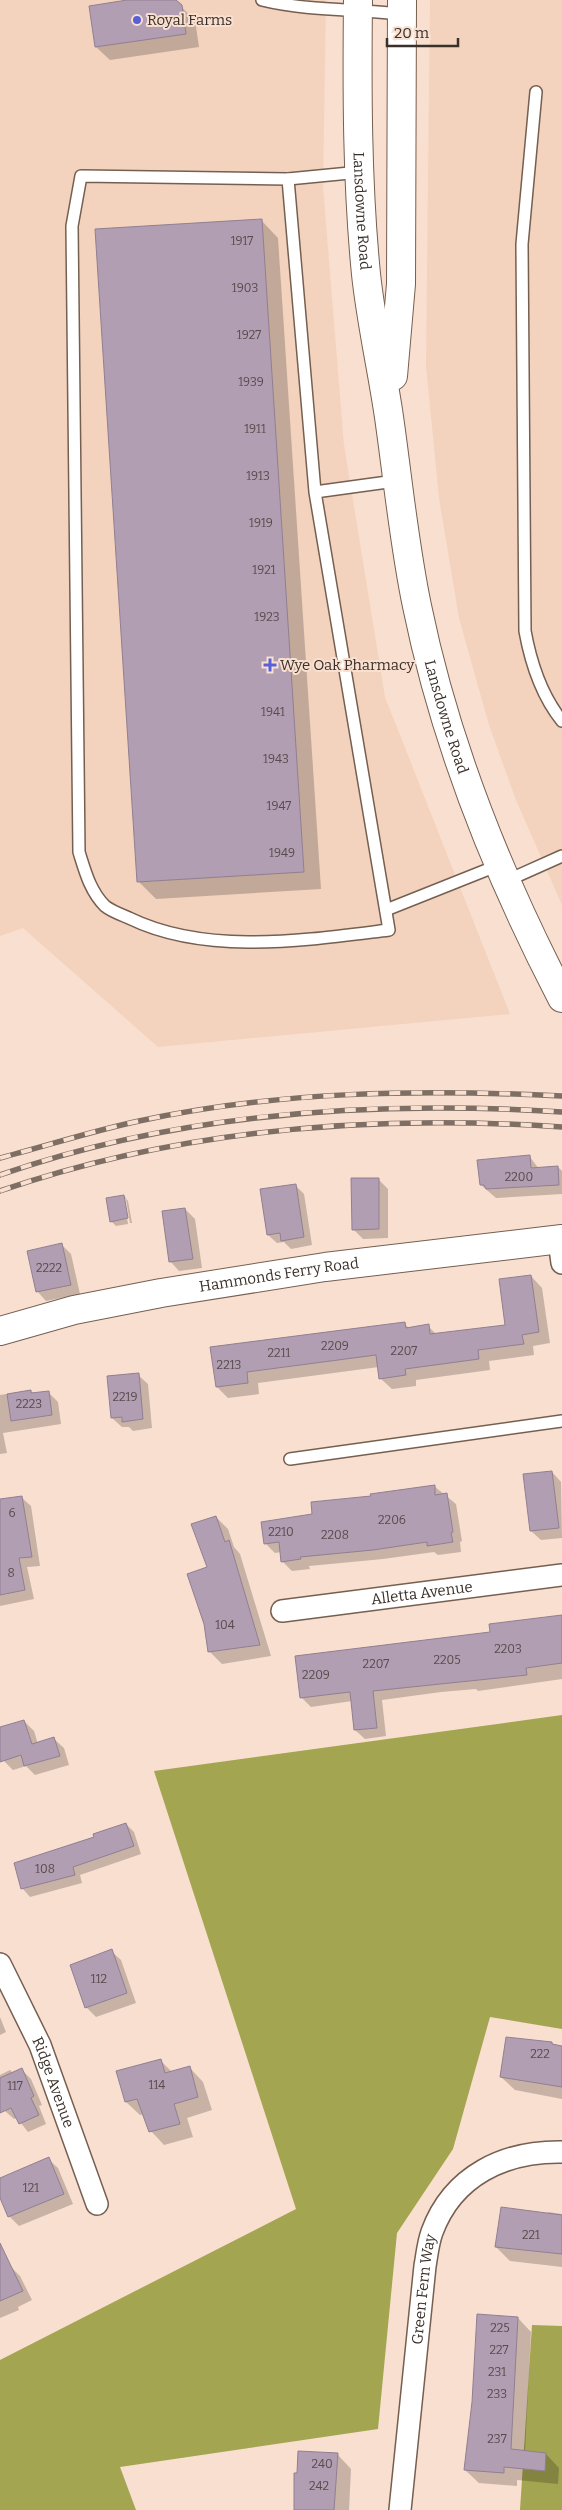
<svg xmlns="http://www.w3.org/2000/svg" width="562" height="2510" viewBox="0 0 562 2510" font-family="Bitter,serif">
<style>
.built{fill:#f3d3be}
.forest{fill:#a3a551}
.shadow{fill:#0003}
.building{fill:#b19eb3;stroke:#917f92}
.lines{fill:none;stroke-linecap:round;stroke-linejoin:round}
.service-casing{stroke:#755f51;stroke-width:14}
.minor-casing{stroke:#755f51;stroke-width:24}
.tertiary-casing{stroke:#755f51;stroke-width:30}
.service{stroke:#fff;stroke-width:11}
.minor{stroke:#fff;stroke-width:21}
.tertiary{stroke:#fff;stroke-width:28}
.rail-casing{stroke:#7e6e64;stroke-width:5.5}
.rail{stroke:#f9dfcf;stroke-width:4;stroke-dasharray:11;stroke-linecap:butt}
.poi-dot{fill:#5860d7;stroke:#f9dfcf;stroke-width:2}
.labels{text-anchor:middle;stroke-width:4;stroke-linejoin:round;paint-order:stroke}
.number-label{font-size:12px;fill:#584c4c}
.poi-label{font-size:15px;fill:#3a302a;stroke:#f9dfcf;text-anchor:start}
.street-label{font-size:15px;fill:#3a302a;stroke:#f9dfcf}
</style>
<rect width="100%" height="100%" fill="#f9dfcf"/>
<g class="built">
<path d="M0 0H326L323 187 344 445 385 697 510 1014 158 1047 23 928 0 936Z"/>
<path d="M430 0H562V905L516 800 489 725 459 618 439 498 426 366Z"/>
</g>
<g class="forest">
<path d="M562 1715V2029L490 2017 453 2149 397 2233 378 2429 120 2467 136 2510H0V2360L296 2209 154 1771Z"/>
<path d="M532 2325 562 2326V2510H520Z"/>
</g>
<g class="shadow">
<path d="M135 0H174L195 20 199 47 110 60 96 47Z"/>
<path d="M261 220 278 238 321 889 156 899 139 882 96 230Z"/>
<path d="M530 1157 539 1169 558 1167 562 1171V1194L496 1198 481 1185Z"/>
<path d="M378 1179 388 1189V1238L363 1239 353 1229Z"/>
<path d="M295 1185 304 1194 312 1245 291 1249 284 1242 277 1243 268 1235Z"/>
<path d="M124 1196 128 1201 132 1223H130L126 1199H124L128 1224 116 1226 111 1221Z"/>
<path d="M185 1209 195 1219 202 1268 179 1271 170 1261Z"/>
<path d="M61 1244 71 1254 80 1294 46 1301 37 1291Z"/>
<path d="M531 1276 542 1288 550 1343 533 1346 534 1355 489 1361 490 1370 416 1380V1386L392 1389 380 1378 379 1367 258 1383 259 1394 228 1398 217 1387 212 1348 404 1324 409 1328 428 1326 437 1335 506 1326Z"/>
<path d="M138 1375 148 1384 152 1428 133 1431 129 1427H122L112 1418Z"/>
<path d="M30 1390 34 1394 48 1392 58 1402 61 1424 3 1433 7 1453 0 1454V1395Z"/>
<path d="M552 1472 561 1482 562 1538 541 1540 531 1531Z"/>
<path d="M434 1486 456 1504 462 1541 460 1542 461 1552 438 1555 434 1552 383 1559 309 1566 310 1569 292 1571 282 1561 281 1552 275 1553 265 1543 314 1516 372 1497Z"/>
<path d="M21 1497 31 1506 40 1566 27 1567 34 1599 0 1606V1500Z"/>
<path d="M216 1517 228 1529 234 1547 240 1554 271 1656 222 1664 210 1652 209 1568Z"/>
<path d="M562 1616V1679L478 1691 476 1689 441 1692 382 1700 386 1736 365 1739 355 1730 352 1701 311 1707 301 1697 492 1633Z"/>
<path d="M24 1721 34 1731 38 1744 54 1739 64 1748 69 1765 35 1775 26 1766 13 1770 3 1760 0 1750V1729Z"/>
<path d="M126 1824 134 1832 141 1854 80 1875 82 1883 30 1897 23 1889 15 1864 96 1838Z"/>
<path d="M111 1951 121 1960 136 2003 96 2017 86 2007Z"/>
<path d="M0 2017 6 2032 0 2035Z"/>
<path d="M551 2043 562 2047V2099L515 2090 501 2077Z"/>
<path d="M160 2060 173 2073 190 2068 203 2082 212 2110 187 2118 193 2137 164 2145 151 2131 144 2114 140 2115 126 2102Z"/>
<path d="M10 2070 14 2074 22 2070 31 2079 42 2105 39 2106 46 2124 28 2132 17 2118 14 2119 5 2111 0 2098V2075Z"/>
<path d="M48 2159 58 2168 73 2204 19 2226 9 2216 0 2194V2183Z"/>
<path d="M548 2212 562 2214V2267L510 2261 496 2247 547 2215Z"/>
<path d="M10 2266 20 2276 32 2300 18 2307 19 2310 0 2318V2271Z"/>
<path d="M518 2318 531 2332 525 2452 546 2454 559 2468 558 2484 517 2480V2486L479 2483 465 2470Z"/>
<path d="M300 2452 338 2455 351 2469 349 2510H294Z"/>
</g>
<g class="building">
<path d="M127 0H176L182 5 186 34 95 47 89 6Z"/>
<path d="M262 219 304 872 137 882 95 229Z"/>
<path d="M530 1155 531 1168 558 1166 559 1185 486 1189 484 1185H480L477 1160Z"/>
<path d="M351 1178H379V1229L352 1230Z"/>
<path d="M296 1184 304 1237 281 1241 280 1233 267 1235 260 1189Z"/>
<path d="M124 1195 128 1218 110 1222 106 1198Z"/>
<path d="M185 1208 193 1259 169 1262 162 1211Z"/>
<path d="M62 1243 71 1285 36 1292 27 1251Z"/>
<path d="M531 1275 539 1332 522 1335 524 1344 478 1350 479 1359 405 1369 406 1375 379 1379 376 1355 247 1372 248 1383 216 1387 210 1347 405 1322 406 1328 429 1324 430 1334 505 1325 499 1279Z"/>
<path d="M139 1373 143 1419 122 1422V1417L111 1418 107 1376Z"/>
<path d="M31 1390V1393L49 1391 52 1415 11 1421 7 1394Z"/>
<path d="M552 1471 559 1528 530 1531 523 1474Z"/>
<path d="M435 1485V1495L447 1493 453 1532 451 1533 453 1542 427 1546V1542L373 1550 300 1557 301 1559 281 1562 279 1542 264 1544 261 1522 312 1514 311 1502 371 1496 370 1494Z"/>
<path d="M22 1496 32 1557 19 1558 25 1590 0 1595V1499Z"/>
<path d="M216 1516 225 1542 229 1540 260 1645 208 1652 204 1624 187 1574 207 1567 191 1524Z"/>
<path d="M562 1615V1663L526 1668 527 1675 373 1691 377 1728 354 1730 350 1692 300 1698 295 1656 490 1632 489 1624Z"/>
<path d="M24 1720 32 1744 54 1737 60 1756 24 1766 21 1755 0 1762V1727Z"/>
<path d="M126 1823 134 1846 73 1867 75 1875 21 1889 14 1863 94 1837 93 1834Z"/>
<path d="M112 1949 127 1993 85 2008 70 1965Z"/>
<path d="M506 2037 552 2042V2044L562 2046V2087L500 2077Z"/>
<path d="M161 2059 165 2073 190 2066 198 2097 174 2104 180 2124 149 2132 137 2099 125 2102 116 2071Z"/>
<path d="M22 2068 34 2096 31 2098 39 2115 19 2124 11 2108 0 2113V2078Z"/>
<path d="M49 2157 64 2194 8 2217 0 2198V2178Z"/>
<path d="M501 2207 562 2215V2254L495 2247Z"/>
<path d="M0 2243 23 2291 0 2301Z"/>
<path d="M477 2314 518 2317 511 2449 546 2453 545 2471 504 2467V2473L464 2470 472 2402Z"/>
<path d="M298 2451 338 2453 334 2510H294V2473H297Z"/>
</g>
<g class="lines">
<g class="service-casing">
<g id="service">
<path d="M262 0C307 11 355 9 401 14"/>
<path d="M536 92 522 244 525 631C531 664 541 695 562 721"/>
<path d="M288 179 360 172"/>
<path d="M315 492 288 179 81 176 72 226 79 852C85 871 90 891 105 906 111 911 122 915 129 918 207 956 307 940 389 930L315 492 395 481"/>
<path d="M506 881 562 856"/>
<path d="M386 910 499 865"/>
<path d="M290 1459 562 1421"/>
</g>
</g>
<g class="minor-casing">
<g id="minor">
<path d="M559 1240 562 1263"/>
<path id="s1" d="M282 1611 562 1575"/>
<path id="s2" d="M0 1964 40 2045 97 2204"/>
<path id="s3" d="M400 2510 425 2266C427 2255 428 2243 432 2232 453 2175 505 2151 562 2152"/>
</g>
</g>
<g class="tertiary-casing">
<g id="tertiary">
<path id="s4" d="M358 0C357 91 357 183 366 274 371 322 382 369 389 417 398 480 404 544 417 606 445 743 498 875 562 998"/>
<path d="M393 376 401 284 402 0"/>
<path id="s5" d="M0 1331 74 1310 161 1293 325 1267 562 1239"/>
</g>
</g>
<use href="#service" class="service"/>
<use href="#minor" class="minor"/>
<use href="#tertiary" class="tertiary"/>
<g class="rail-casing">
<g id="rail">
<path d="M0 1158C46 1146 92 1131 139 1121 278 1091 421 1089 562 1096"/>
<path d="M0 1175C180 1112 373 1100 562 1112"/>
<path d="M0 1191C180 1129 373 1114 562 1127"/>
</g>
</g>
<use href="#rail" class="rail"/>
</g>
<g class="poi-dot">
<circle cx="137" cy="20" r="5"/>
<path d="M267.5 657.5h5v5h5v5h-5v5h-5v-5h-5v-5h5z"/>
</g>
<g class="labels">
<g class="number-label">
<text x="242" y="245">1917</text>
<text x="245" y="292">1903</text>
<text x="249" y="339">1927</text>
<text x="251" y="386">1939</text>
<text x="255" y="433">1911</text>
<text x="258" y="480">1913</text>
<text x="261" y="527">1919</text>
<text x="264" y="574">1921</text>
<text x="267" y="621">1923</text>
<text x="273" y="716">1941</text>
<text x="276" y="763">1943</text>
<text x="279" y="810">1947</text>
<text x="282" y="857">1949</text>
<text x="519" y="1181">2200</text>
<text x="49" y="1272">2222</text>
<text x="335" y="1350">2209</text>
<text x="404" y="1355">2207</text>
<text x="279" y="1357">2211</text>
<text x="229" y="1369">2213</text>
<text x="125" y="1401">2219</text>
<text x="29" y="1408">2223</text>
<text x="12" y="1517">6</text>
<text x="392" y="1524">2206</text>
<text x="281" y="1536">2210</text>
<text x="335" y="1539">2208</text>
<text x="11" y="1577">8</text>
<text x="225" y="1629">104</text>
<text x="508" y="1653">2203</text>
<text x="447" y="1664">2205</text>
<text x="376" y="1668">2207</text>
<text x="316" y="1679">2209</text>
<text x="45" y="1873">108</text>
<text x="99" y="1983">112</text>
<text x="540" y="2058">222</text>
<text x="157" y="2089">114</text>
<text x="15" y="2090">117</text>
<text x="31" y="2192">121</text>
<text x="531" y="2239">221</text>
<text x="500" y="2332">225</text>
<text x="499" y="2354">227</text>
<text x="497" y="2376">231</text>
<text x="497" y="2398">233</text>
<text x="497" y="2443">237</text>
<text x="322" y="2468">240</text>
<text x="319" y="2490">242</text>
</g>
<g class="poi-label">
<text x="147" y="25">Royal Farms</text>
<text x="280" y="670">Wye Oak Pharmacy</text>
</g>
<g class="street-label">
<text dy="5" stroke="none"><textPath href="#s4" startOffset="211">Lansdowne Road</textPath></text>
<text dy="5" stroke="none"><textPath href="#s4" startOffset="725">Lansdowne Road</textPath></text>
<text dy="5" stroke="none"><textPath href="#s5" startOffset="285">Hammonds Ferry Road</textPath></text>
<text dy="5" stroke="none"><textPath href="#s1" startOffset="141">Alletta Avenue</textPath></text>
<text dy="5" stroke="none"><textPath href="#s2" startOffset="130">Ridge Avenue</textPath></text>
<text dy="5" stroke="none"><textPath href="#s3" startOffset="222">Green Fern Way</textPath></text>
</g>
</g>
<path d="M387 38v8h71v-8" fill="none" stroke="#3a302a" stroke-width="2.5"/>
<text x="394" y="38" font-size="15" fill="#3a302a" stroke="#f9dfcf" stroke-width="4" paint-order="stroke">20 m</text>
</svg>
